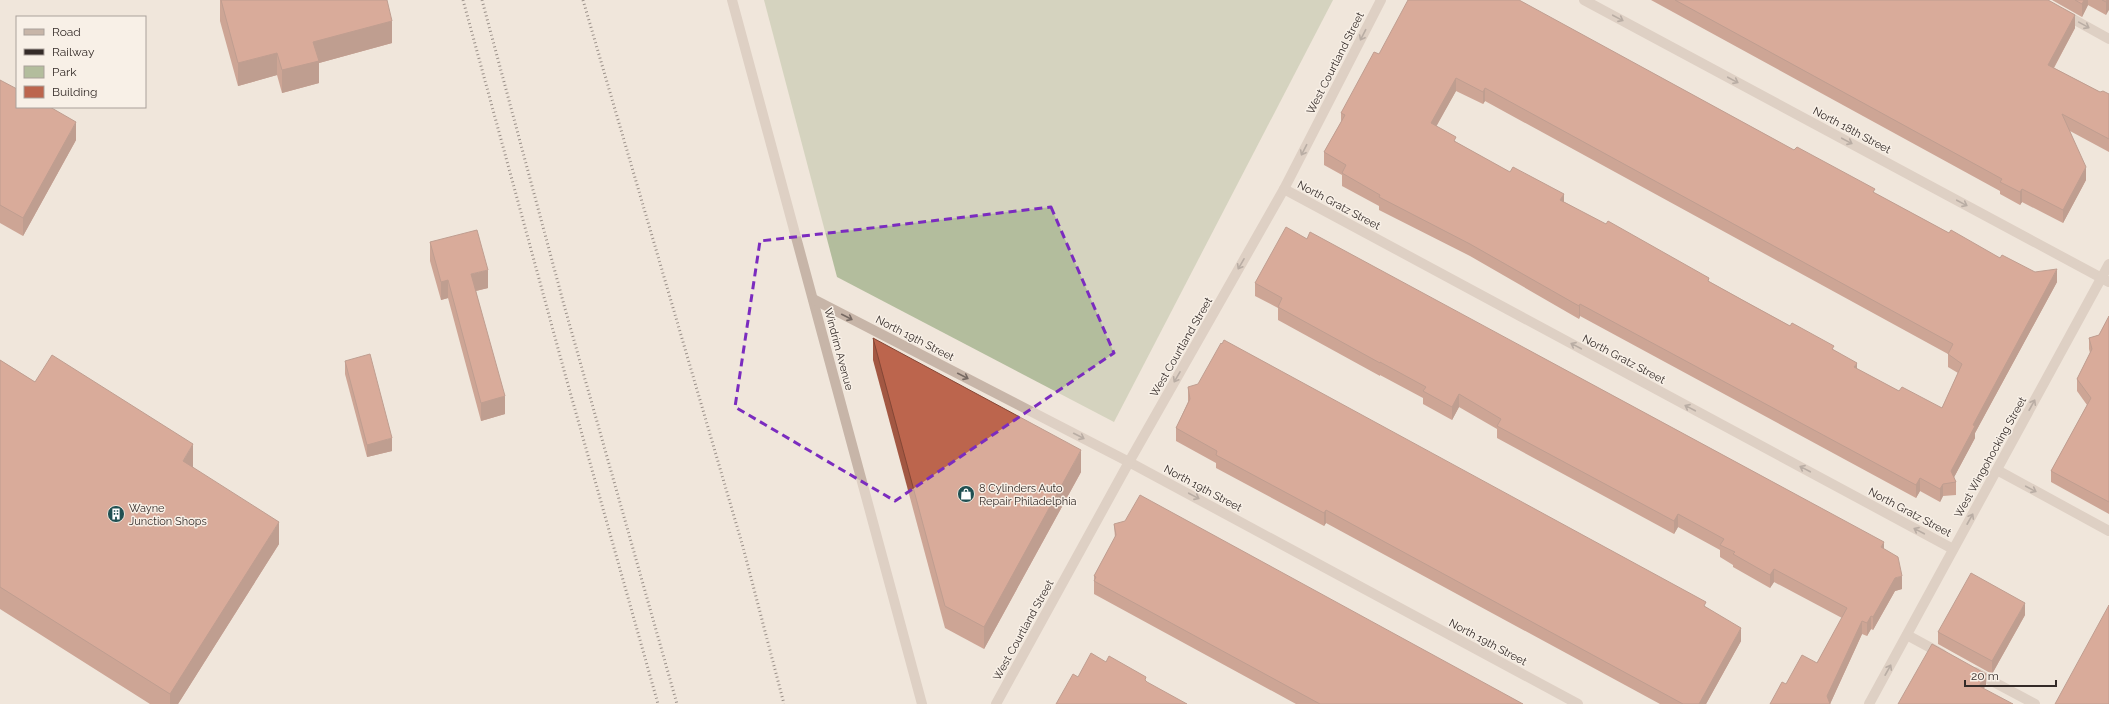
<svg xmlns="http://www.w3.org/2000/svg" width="2109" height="704" viewBox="0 0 2109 704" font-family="Raleway,sans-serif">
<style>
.green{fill:#b3bd9d}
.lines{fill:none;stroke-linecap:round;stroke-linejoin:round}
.minor{stroke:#c7b5a8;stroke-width:10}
.rail{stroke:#342b28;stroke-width:3;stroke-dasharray:1 3;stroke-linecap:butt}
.wall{fill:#a25742;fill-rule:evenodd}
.shaded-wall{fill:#844736}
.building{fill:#bc654d;stroke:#844736;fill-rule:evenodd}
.oneway{stroke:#766962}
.marked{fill:none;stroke:#7b2cbf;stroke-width:3;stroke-dasharray:8 5;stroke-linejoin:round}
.labels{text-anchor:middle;stroke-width:3;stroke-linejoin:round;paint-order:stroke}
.street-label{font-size:11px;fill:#342b28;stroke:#f8f0e7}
.poi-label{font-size:11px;fill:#342b28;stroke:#f8f0e7;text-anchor:start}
</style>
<rect width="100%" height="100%" fill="#f0e6db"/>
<path class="green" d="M764 0H1333L1114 422 837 277Z"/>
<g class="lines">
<g class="minor">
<path d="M732 0 922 704"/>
<path d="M1584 0 2109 282"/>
<path d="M2064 14 2109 39"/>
<path d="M1284 189 1953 549"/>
<path d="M813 299 1129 462 1578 704"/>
<path d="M1997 470 2109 531"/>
<path d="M1907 635 1942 654"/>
<path d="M1975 672 2035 704"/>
<path d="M996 704 1129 462 1284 189 1381 0"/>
<path d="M1869 704 2109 264"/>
</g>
<g class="rail">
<path d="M463 0 565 374 658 704"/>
<path d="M482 0 564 305 677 704"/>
<path d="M583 0 743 547 784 704"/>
</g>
</g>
<g class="wall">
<path d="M220 0H387L392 43 319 63V83L282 93 277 75 238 86 220 21Z"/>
<path d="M1651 0H2048L2075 28 2054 68 2100 92 2109 94V152L2070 131 2086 180 2063 223 2022 202 2020 205 2000 194V191Z"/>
<path d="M2052 0H2109L2106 15 2088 5 2082 17Z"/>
<path d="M1379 54 1794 150 1949 233 2000 258 2057 282 1975 433V438L1954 477 1956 482V495L1943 496 1940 502 1920 491 1916 498 1580 316 1579 319 1470 256 1379 210V206L1342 186V175L1324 165V152L1341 122V113ZM1456 91 1483 104 1485 101 1948 354V367L1958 373 1942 408 1899 391 1857 369 1834 350 1484 158 1456 142 1436 126Z"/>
<path d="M0 80 76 140 23 236 0 223Z"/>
<path d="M430 242 488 288 476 291 505 414 481 421 448 298 441 300 430 261Z"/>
<path d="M1255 283 1884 549 1902 589 1895 591 1873 630 1871 629 1867 636 1862 634 1830 704 1786 684 1817 663 1842 618 1774 582 1770 588 1733 567V565L1720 557V550L1678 527 1674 534 1497 438V429L1459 407 1452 420 1423 404V398L1380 375V376L1278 320V308L1255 296Z"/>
<path d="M2109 316V514L2051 482V471L2087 405 2077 391V379L2090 353 2089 349V338L2099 335Z"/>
<path d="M873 338 1081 472 984 649 945 628 873 360Z"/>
<path d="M0 360 35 382 193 467 279 544 178 704H150L0 609Z"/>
<path d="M345 361 392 451 367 457 345 374Z"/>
<path d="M1188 387 1706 607 1741 641 1706 704H1660L1326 523 1324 526 1216 468V463L1176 441V428L1188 402Z"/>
<path d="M1114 524 1523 704H1296L1094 594V576L1115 538Z"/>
<path d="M2025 615 1992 674 1938 644V632Z"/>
</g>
<g class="shaded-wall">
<path d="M2084 0H2088V5L2082 17V4Z"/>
<path d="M2107 0H2109V10L2106 15V2Z"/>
<path d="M2075 15V28L2048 78V65Z"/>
<path d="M392 21V43L319 63V83L282 93V70L313 42Z"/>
<path d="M277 53V75L238 86V63Z"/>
<path d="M1456 78V91L1431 136V123Z"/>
<path d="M1485 88V101L1483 104V92Z"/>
<path d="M76 122V140L23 236V218Z"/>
<path d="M2086 167V180L2063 223V210Z"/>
<path d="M2022 189V202L2020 205V192Z"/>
<path d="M1564 194V206L1560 200Z"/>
<path d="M2057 269V282L1975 433V438L1951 483V471L1973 425Z"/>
<path d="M488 270V288L471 292V274Z"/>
<path d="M448 280V298L441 300V282Z"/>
<path d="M1580 304V316L1579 319V306Z"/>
<path d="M1857 363V375L1854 367Z"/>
<path d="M1459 394V407L1452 420V407Z"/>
<path d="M505 396V414L481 421V403Z"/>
<path d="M392 438V451L367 457V445Z"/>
<path d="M193 444V467L183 483V461Z"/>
<path d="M1081 450V472L984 649V627Z"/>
<path d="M1920 478V491L1916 498V485Z"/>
<path d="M1943 484V496L1940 502V489Z"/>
<path d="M1326 510V523L1324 526V513Z"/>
<path d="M1678 514V527L1674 534V521Z"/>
<path d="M279 522V544L178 704H170V694Z"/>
<path d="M1884 542V555L1881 547Z"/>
<path d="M1774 569V582L1770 588V575Z"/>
<path d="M1902 576V589L1895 591 1873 630V617L1895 578Z"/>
<path d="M2025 603V615L1992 674V661Z"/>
<path d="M1871 616V629L1867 636V623Z"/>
<path d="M1862 621V634L1830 704 1827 696Z"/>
<path d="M1741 628V641L1706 704H1699Z"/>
<path d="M1986 674V685L1979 697V686Z"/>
</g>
<g class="building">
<path d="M221 0H387L392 21 313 42 319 61 282 70 277 53 238 63Z"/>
<path d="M1408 0H1519L1794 150 1797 147 1875 189 1873 192 1949 233 1951 230 2000 258 2002 255 2035 272 2057 269 1973 425 1975 426 1951 471 1956 482 1943 484 1940 489 1920 478 1916 485 1580 304 1579 306 1470 244 1379 197 1380 195 1342 173 1346 165 1324 152 1345 115 1341 113 1374 52 1379 54ZM1456 78 1483 92 1485 88 1953 344 1948 354 1962 364 1942 408 1902 387 1899 391 1854 367 1857 363 1832 349 1834 346 1792 323 1790 326 1746 302 1708 281 1709 278 1608 221 1606 224 1560 200 1564 194 1513 167 1510 172 1454 141 1456 137 1431 123Z"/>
<path d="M1675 0H2048L2075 15 2048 65 2100 92 2103 91 2109 94V139L2062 114 2086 167 2063 210 2022 189 2020 192 2000 182 2002 179 1982 168Z"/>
<path d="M2075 0H2084L2082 4Z"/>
<path d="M2102 0H2107L2106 2Z"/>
<path d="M0 80 17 89V107H50L76 122 23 218 0 205Z"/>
<path d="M1286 227 1307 239 1310 232 1884 542 1881 547 1898 557 1902 576 1895 578 1873 617 1871 616 1867 623 1862 621 1827 696 1830 704H1770L1782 682 1786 684 1802 655 1817 663 1847 608 1774 569 1770 575 1733 554 1735 552 1720 545 1724 539 1678 514 1674 521 1497 426 1501 419 1459 394 1452 407 1423 391 1426 387 1380 362V363L1278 307 1282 298 1255 283Z"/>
<path d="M477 230 488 270 471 274 505 396 481 403 448 280 441 282 430 242Z"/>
<path d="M2109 316V502L2051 471 2091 398 2077 379 2092 349 2089 338 2099 335Z"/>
<path d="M873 338 1081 450 984 627 945 606Z"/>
<path d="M1224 340 1706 602 1704 606 1741 628 1699 704H1683L1326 510 1324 513 1216 455 1217 451 1176 428 1190 399 1188 387 1198 384 1221 343 1222 344Z"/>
<path d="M370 354 392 438 367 445 345 361Z"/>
<path d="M52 355 193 444 183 461 279 522 170 694 0 587V360L35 382Z"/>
<path d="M1140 495 1523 704H1320L1094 581 1096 577 1094 576 1116 535 1114 524 1125 521Z"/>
<path d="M1971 573 2025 603 1992 661 1938 632Z"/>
<path d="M2109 605V704H2055Z"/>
<path d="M1932 644 1986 674 1979 686 2013 704H1898Z"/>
<path d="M1091 653 1106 662 1109 656 1146 677 1145 680 1147 682 1187 704H1056L1073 674 1078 677Z"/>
</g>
<defs><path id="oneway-shaft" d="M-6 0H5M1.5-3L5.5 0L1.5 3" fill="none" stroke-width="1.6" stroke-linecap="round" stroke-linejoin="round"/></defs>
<g class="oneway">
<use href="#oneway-shaft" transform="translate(1618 18) rotate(28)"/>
<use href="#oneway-shaft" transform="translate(2084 25) rotate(29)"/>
<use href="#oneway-shaft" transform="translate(1363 35) rotate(117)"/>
<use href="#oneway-shaft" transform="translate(1733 80) rotate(28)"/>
<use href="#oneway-shaft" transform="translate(1847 141) rotate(28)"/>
<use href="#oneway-shaft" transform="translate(1304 150) rotate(117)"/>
<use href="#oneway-shaft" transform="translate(1962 203) rotate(28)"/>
<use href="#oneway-shaft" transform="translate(1241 264) rotate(120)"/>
<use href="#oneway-shaft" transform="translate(847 317) rotate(27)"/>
<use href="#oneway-shaft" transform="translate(1576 346) rotate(-152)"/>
<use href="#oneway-shaft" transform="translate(963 376) rotate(27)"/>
<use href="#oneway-shaft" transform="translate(1177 377) rotate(120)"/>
<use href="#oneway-shaft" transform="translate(2032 405) rotate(-61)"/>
<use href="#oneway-shaft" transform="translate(1690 408) rotate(-152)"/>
<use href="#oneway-shaft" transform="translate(1079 436) rotate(27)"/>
<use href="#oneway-shaft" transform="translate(1805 469) rotate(-152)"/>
<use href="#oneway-shaft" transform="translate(2031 489) rotate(28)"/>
<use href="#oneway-shaft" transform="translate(1194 496) rotate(28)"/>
<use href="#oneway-shaft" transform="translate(1970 519) rotate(-61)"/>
<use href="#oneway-shaft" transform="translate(1919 531) rotate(-152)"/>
<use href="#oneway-shaft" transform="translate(1888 670) rotate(-61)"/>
</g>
<path d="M0 0H2109V704H0ZM1051 207 1114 353 895 501 735 407 760 241Z" fill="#f0e6db" fill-opacity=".55" fill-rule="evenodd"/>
<path class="marked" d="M1051 207 1114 353 895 501 735 407 760 241Z"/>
<defs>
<g id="shop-disc" transform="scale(0.9)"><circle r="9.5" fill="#215052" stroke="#f8f0e7"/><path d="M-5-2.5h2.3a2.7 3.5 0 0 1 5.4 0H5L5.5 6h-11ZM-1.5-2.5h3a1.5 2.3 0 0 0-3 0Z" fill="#fff"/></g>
<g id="building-disc" transform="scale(0.9)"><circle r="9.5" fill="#215052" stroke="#f8f0e7"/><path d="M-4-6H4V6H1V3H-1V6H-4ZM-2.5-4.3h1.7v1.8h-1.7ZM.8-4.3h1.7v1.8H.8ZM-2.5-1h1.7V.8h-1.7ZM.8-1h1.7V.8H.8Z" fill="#fff"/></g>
</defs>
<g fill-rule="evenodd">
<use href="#shop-disc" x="966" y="494"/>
<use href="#building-disc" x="116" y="514"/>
</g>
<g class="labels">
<g class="street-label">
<text transform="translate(1335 63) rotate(-63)" y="4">West Courtland Street</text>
<text transform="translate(1852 130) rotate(28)" y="4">North 18th Street</text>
<text transform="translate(1339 205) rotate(28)" y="4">North Gratz Street</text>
<text transform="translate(915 338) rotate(27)" y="4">North 19th Street</text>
<text transform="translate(1181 347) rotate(-60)" y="4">West Courtland Street</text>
<text transform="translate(839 349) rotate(75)" y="4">Windrim Avenue</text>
<text transform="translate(1624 359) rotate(28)" y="4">North Gratz Street</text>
<text transform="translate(1990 457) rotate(-61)" y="4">West Wingohocking Street</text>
<text transform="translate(1203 488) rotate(28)" y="4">North 19th Street</text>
<text transform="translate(1910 512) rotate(28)" y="4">North Gratz Street</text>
<text transform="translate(1023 630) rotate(-61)" y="4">West Courtland Street</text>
<text transform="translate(1488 642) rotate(28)" y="4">North 19th Street</text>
</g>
<g class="poi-label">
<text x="979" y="492">8 Cylinders Auto<tspan x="979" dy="13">Repair Philadelphia</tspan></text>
<text x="129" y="512">Wayne<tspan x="129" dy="13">Junction Shops</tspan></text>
</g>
</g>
<rect x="16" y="16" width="130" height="92" fill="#f8f0e7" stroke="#aaa19b"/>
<rect x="24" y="29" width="20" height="6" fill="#c7b5a8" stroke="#aaa19b"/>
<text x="52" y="36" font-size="12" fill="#342b28">Road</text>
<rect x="24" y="49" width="20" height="6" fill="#342b28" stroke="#aaa19b"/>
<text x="52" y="56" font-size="12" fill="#342b28">Railway</text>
<rect x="24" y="66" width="20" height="12" fill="#b3bd9d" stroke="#aaa19b"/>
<text x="52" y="76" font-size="12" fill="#342b28">Park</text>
<rect x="24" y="86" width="20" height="12" fill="#bc654d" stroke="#aaa19b"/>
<text x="52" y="96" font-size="12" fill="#342b28">Building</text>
<path d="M1965 680v6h91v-6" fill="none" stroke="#342b28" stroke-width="2"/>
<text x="1971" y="680" font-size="12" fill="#342b28" stroke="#f8f0e7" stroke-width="3" paint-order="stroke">20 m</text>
</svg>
